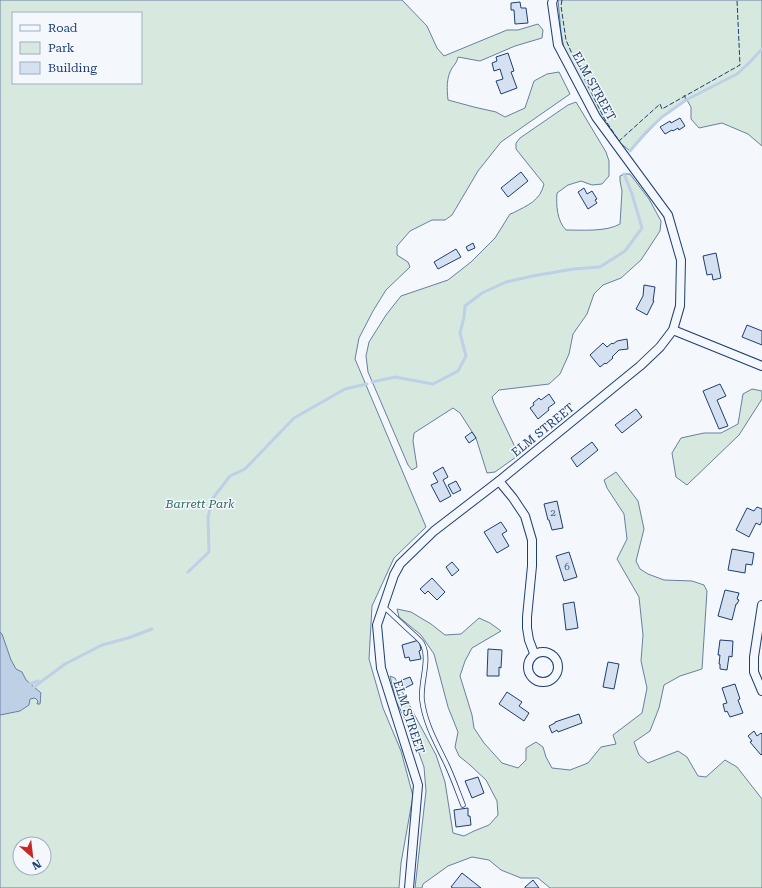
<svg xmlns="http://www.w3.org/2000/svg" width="762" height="888" viewBox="0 0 762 888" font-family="'Roboto Serif',serif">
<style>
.green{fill:#d7e8df;stroke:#687fa3;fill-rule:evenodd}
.water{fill:#bed0e5;stroke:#687fa3}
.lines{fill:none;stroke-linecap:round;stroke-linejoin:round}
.stream{stroke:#bed0e5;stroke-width:3}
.building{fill:#d5e0f0;stroke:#1d3f73}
.service-casing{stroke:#1d3f73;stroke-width:5.5}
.minor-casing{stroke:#1d3f73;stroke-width:10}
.service{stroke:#f4f7fb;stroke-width:4}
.minor{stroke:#f4f7fb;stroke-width:8}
.fence{stroke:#1d3f73;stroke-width:1;stroke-dasharray:5 2;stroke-linecap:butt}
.labels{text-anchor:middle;stroke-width:3;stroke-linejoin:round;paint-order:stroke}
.number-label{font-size:10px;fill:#4b6792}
.street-label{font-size:12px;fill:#1d3f73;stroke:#f4f7fb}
.park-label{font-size:12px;font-style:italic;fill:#2c6c60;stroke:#f4f7fb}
</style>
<rect width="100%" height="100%" fill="#f4f7fb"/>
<g class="green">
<path d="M0 0H402L427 26 437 48 444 56 507 30H518L538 24 543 30 542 38 515 46 480 61 458 57C457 62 455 64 452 68 446 78 447 89 448 100L474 107 496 112 505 117 525 108 534 81 547 74 559 72 570 94 501 142 478 171 452 215 445 220H432L410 231 397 246V255L408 262 410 267 386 290 373 311 359 338 355 359 426 527 394 558 372 606 369 659 383 708 401 751 413 796 401 863 399 888H0ZM13 13H141V83H13ZM20 844H44V868H20Z"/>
<path d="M558 0H762V146L748 134 722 123 699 128 691 119V107L684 95 686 100 662 117 630 151 619 142 604 123 575 72 564 49 561 32Z"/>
<path d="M576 102 606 152 609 161V176L602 184 592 185 581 181 568 185 557 193C556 205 557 221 566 230 582 230 606 232 620 224L622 191 620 181V176L624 174H630L649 199 661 221 660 231 641 260 621 278 603 285 594 294 587 314 573 334 569 354 560 374 549 384 499 390 492 397 494 403 515 447 516 457 495 472 487 473 476 438 460 413 453 408 414 433 413 441 417 467 412 470 408 465 368 372 366 356 369 342 386 315 401 296 448 280 471 262 495 238 510 214 513 213C528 205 540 201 544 184L516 149V143L520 138 568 105Z"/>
<path d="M752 389 762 391V399L739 435 687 485 676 477 672 453 681 438 704 433H721L738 424 743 394Z"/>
<path d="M616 472 638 501 644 529 636 561 640 569 648 574 664 580 692 581 704 585 707 591 702 669 680 676 664 685 659 708 650 731 634 742 639 755 648 763 678 751 687 757 698 776 706 777 725 760 737 767 762 799V888H550L538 878H521L501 870 489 860 472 857 448 866 423 884 422 888H415L426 791 424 767 411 731 396 701 390 676 395 678 436 755 445 782 453 833 464 836 474 831 489 825 498 815 497 801 486 780 470 765 459 756 455 747 458 732 448 707 434 654 421 635 399 617 397 609 411 612 431 624 445 635 461 634 479 618 490 623 501 631 472 648 465 661 460 676 472 715 474 728 484 743 502 763 518 768 526 760V748L536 742 543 747 546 757 552 768 570 770 588 763 601 747 616 744 613 735 642 713 647 688 641 661 643 635 639 597 617 559 627 539 624 514 607 488 604 480Z"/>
</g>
<path class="water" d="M0 632 2 634 11 660 16 669 22 672 26 680 41 693C40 697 41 700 40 704H37L38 701 35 698 30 699 29 705 20 711 0 715Z"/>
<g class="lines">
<g class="stream">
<path d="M630 151 646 132 662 117 686 100 737 74 749 63 762 49"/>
<path d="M372 382 395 377 433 384 458 371 466 356 460 333 464 317 465 306 482 293 506 282 533 276 573 269 600 267 625 251 642 228 632 194 624 174"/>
<path d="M188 572 209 552 208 517 213 498 230 476 245 469 294 418 345 389 367 384"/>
<path d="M27 685 38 681"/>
<path d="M34 687 65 664 102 645 128 638 152 629"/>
</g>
</g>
<g class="building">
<path d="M520 2 521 8H526L528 23 515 24 514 10H511V3Z"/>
<path d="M508 53 514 71 511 72 517 88 501 94 496 81 503 79 500 69 494 71 492 63 497 61 496 57Z"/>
<path d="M680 118 685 126 679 130 678 128 673 131 672 130 665 134 660 127 670 121 671 123Z"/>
<path d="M521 172 528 181 508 197 501 188Z"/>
<path d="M584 188 587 194 592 191 597 199 595 200 597 203 588 209 578 192Z"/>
<path d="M473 243 475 248 468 251 466 247Z"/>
<path d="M456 249 461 257 438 269 434 262Z"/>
<path d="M716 253 721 278 713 280 712 274 707 275 703 256Z"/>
<path d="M644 285 655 287 653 301H654L647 315 636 309 643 296Z"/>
<path d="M747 325 762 331V345L742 337Z"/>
<path d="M627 339 628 349 619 350 612 357 613 358 606 364 605 363 600 367 590 355 603 343 607 347 612 343 613 344 617 341Z"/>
<path d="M720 384 726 396 717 400 728 426 719 429 703 391Z"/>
<path d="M549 394 555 403 548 408 549 410 538 419 530 408 534 405 533 403 539 398 541 400Z"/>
<path d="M636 409 642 417 622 433 615 425Z"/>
<path d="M472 432 476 438 469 443 465 437Z"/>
<path d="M592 442 598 450 577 467 571 458Z"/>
<path d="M443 467 448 477 443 480 451 496 440 502 431 485 438 482 433 473Z"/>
<path d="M456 481 461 490 453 494 448 485Z"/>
<path d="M557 501 563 528 552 530 549 520H548L544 504Z"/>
<path d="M757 507 762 509V521L760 525 756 523 749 537 736 530 747 508 754 511Z"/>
<path d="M501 522 507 531 502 534 509 546 497 553 484 532Z"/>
<path d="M732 549 754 553 752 565 746 564 745 573 728 570Z"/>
<path d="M569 552 577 577 564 581 556 556Z"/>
<path d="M452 562 459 570 452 576 446 567Z"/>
<path d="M432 578 445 592 437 600 428 591 425 594 420 589Z"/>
<path d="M725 590 739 593 737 599 739 600 737 604H736L732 620 718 616Z"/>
<path d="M574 602 578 628 566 630 563 604Z"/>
<path d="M419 640 421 650 419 651 421 659 410 661 409 657 405 658 402 645Z"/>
<path d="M720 640 733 641 732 657 729 656 727 670 720 669V664H719L720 655H718Z"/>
<path d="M488 649 502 650 501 668 499 667V676H487Z"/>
<path d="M608 662 619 664 614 689 603 687Z"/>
<path d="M410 677 413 684 405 688 402 680Z"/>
<path d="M735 684 740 699 738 700 743 713 730 717 727 711 725 712 723 704 727 703 722 688Z"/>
<path d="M507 692 522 702 519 706 529 713 524 721 499 704Z"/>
<path d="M579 714 582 723 558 732 557 730 552 733 549 726 555 723V722Z"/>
<path d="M754 731 757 736 761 733 762 734V754L761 755 750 742 752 741 748 736Z"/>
<path d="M478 777 484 793 472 798 465 781Z"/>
<path d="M468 808V816H470L471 825 456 827 454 810Z"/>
<path d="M462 873 481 888H453L451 887Z"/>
<path d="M533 880 539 888H525V887Z"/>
</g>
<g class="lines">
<g class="service-casing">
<path id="service" d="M384 607C393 615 402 624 411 632 414 635 419 639 422 643 431 659 420 682 422 700 425 724 437 744 447 765 453 778 458 792 463 805"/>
</g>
<g class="minor-casing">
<g id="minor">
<path d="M673 330 762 366"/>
<path d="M499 481 513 498 525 516 532 540V566L527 617V628L529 640 534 653"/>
<path d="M762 605 754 657V672L762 691"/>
<circle cx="543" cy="667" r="15"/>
<path d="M409 888 418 785 381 668 377 625 394 575 400 564 434 531 499 481 640 366 660 347 673 330 680 306 681 260 668 215 596 117 558 45 552 3 553 0"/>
</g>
</g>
<use href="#service" class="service"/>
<use href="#minor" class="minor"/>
<path class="fence" d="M562 0 561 6 566 40 573 56 604 118 619 141 660 104 662 109 740 65 737 0"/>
</g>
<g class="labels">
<g class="number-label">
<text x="553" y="516">2</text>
<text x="567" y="570">6</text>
</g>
<g class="street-label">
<text transform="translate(594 86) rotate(61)" y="4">ELM STREET</text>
<text transform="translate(543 430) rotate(-39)" y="4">ELM STREET</text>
<text transform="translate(409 717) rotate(72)" y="4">ELM STREET</text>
</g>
<g class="park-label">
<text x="200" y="508">Barrett Park</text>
</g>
</g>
<rect x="12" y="12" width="130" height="72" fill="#f4f7fb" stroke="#9eadc5"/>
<rect x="20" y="25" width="20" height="6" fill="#f4f7fb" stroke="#9eadc5"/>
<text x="48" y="32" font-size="12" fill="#1d3f73">Road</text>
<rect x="20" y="42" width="20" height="12" fill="#d7e8df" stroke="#9eadc5"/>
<text x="48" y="52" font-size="12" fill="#1d3f73">Park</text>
<rect x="20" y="62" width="20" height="12" fill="#d5e0f0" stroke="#9eadc5"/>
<text x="48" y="72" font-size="12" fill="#1d3f73">Building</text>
<g transform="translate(32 856) rotate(152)"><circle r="19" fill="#f4f7fb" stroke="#9eadc5"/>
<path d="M0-3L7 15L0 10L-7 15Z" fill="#c62828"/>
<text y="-6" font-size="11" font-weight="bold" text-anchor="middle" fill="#1d3f73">N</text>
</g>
</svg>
